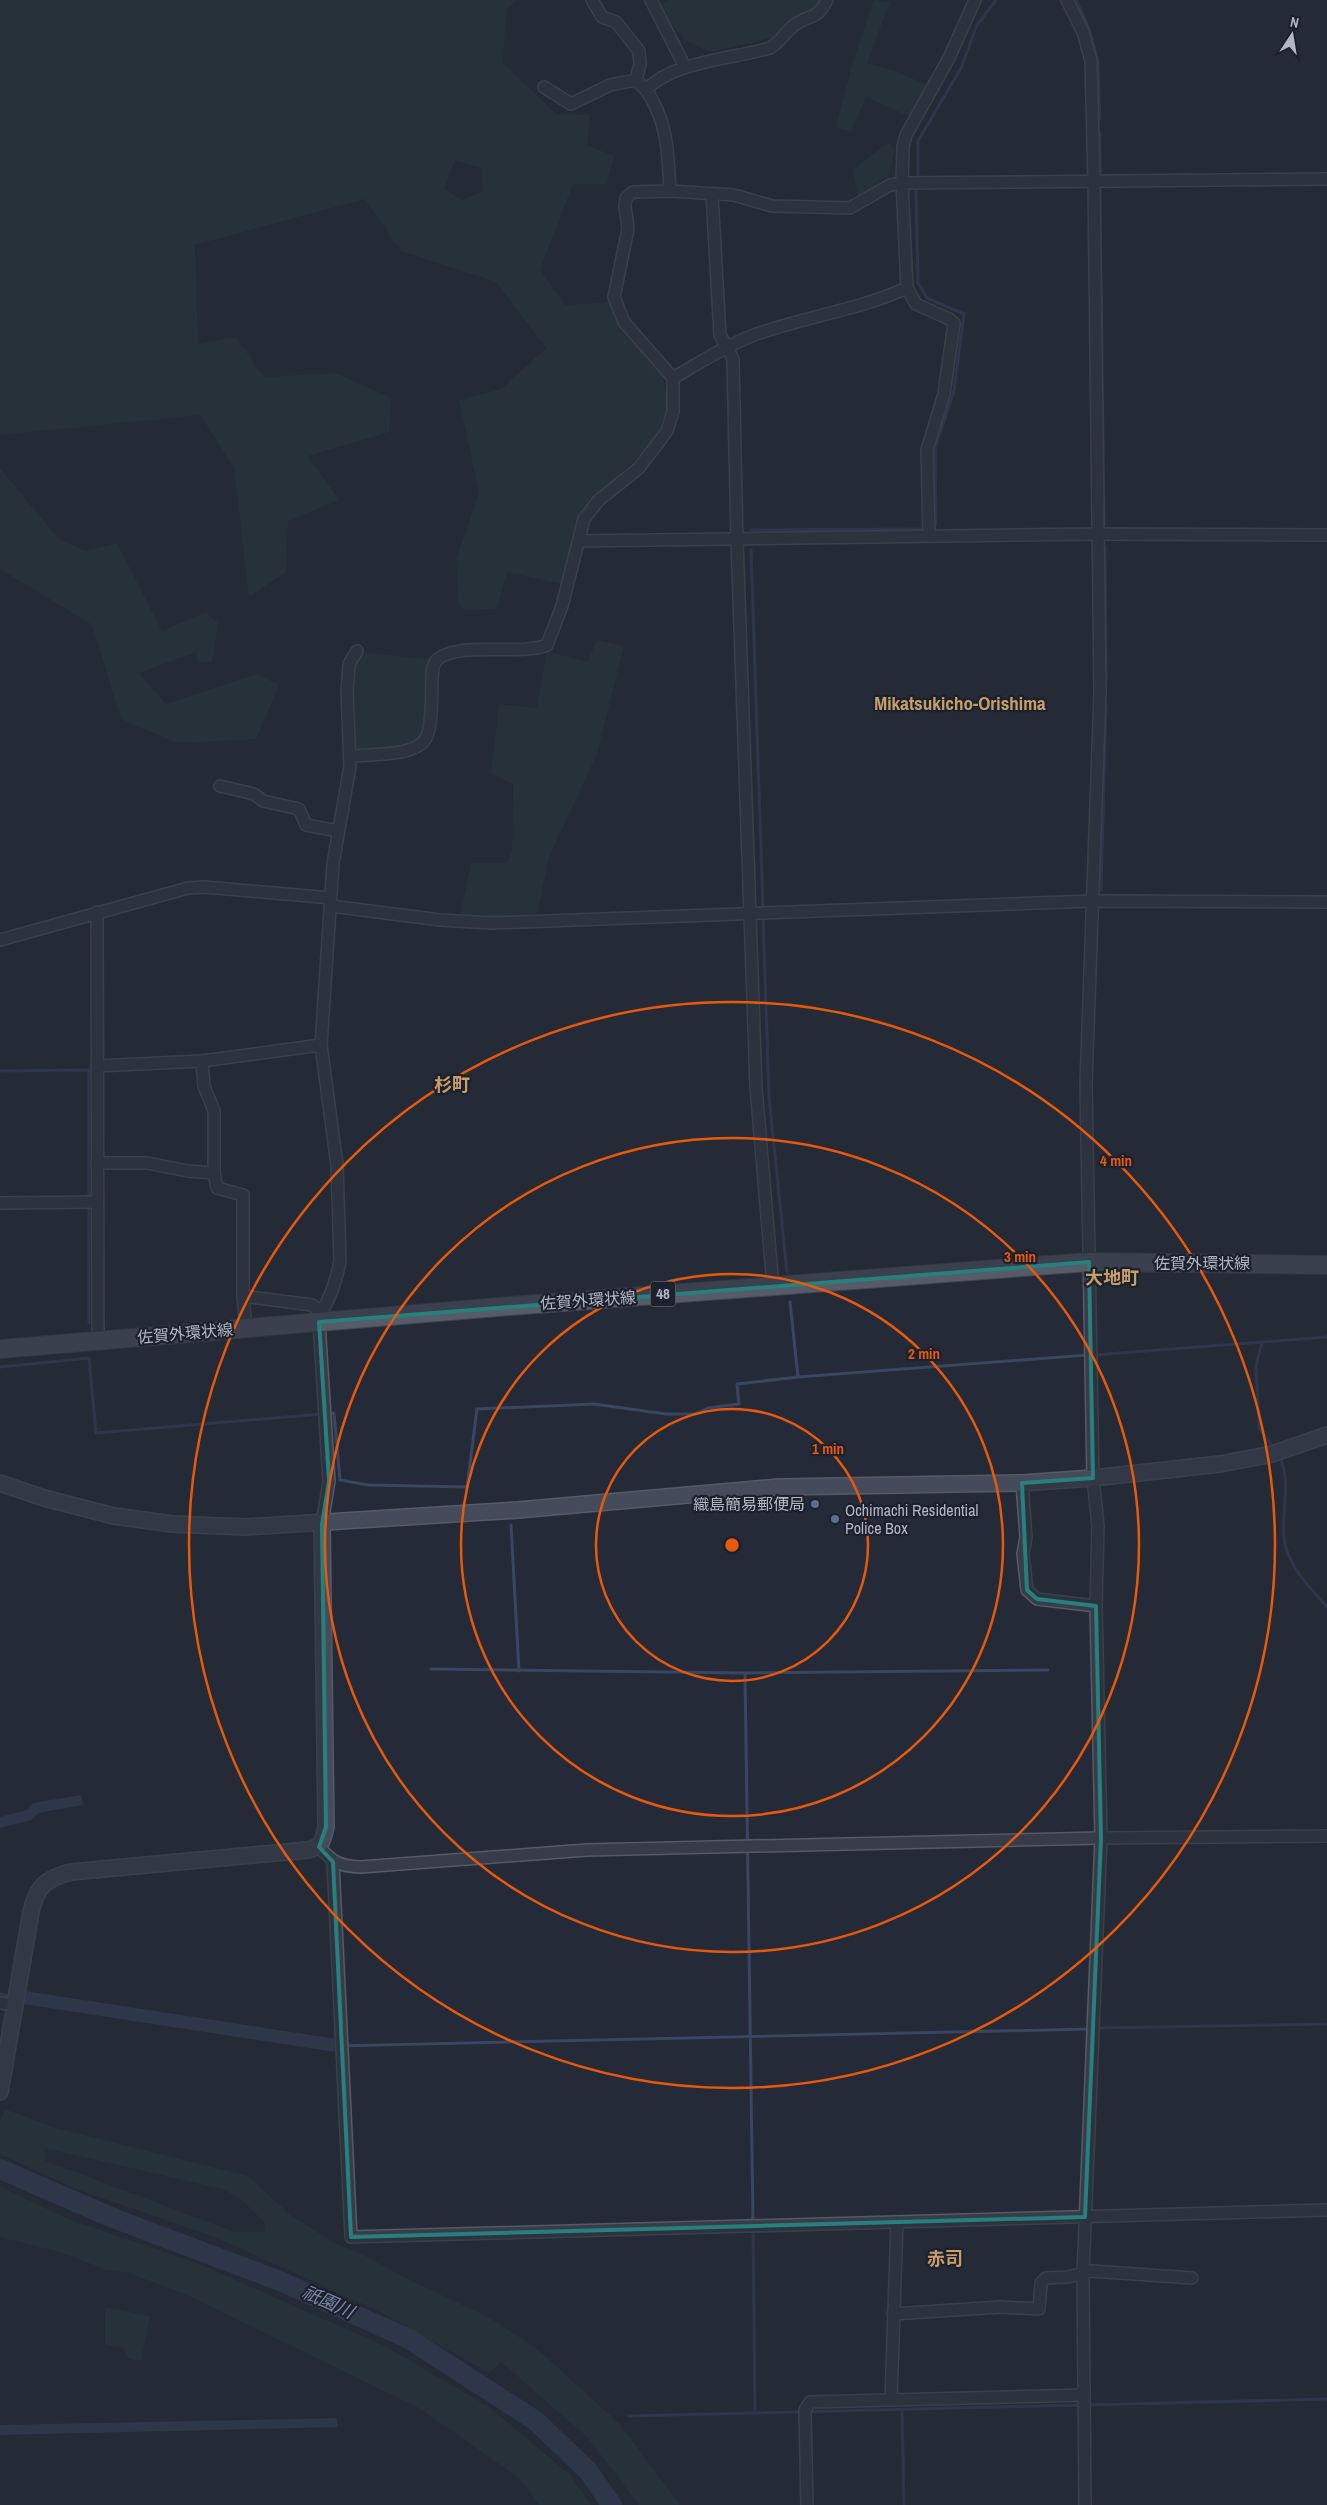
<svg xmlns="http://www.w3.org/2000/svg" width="1327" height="2505" viewBox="0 0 1327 2505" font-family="'Archivo Narrow','Noto Sans JP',sans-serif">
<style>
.green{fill:#2a3a3c;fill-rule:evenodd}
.water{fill:#3a455f}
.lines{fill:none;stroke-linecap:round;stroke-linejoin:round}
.stream{stroke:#3a455f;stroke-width:3}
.river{stroke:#3a455f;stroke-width:20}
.street-casing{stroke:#555a66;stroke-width:14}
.secondary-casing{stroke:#555a66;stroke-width:18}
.primary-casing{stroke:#404551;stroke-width:20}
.street{stroke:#373c48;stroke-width:11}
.secondary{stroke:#464b5b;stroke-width:15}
.primary{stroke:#555b68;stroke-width:18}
.marked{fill:none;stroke:#27807b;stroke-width:4;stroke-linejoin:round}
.ring{fill:none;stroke:#e8590c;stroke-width:2.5}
.service-dot{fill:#5c6f8a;stroke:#1c212d;stroke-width:2}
.labels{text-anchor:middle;stroke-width:4.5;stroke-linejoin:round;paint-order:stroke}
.shield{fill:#1c212d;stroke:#858a97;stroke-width:1}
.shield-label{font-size:15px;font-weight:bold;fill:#b2b7c4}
.street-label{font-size:16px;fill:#b2b7c4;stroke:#1c212d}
.poi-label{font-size:16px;fill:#b2b7c4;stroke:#1c212d;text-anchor:end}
.neighbourhood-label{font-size:18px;font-weight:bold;fill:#c89f69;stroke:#1c212d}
.water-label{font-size:18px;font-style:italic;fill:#7c8aaa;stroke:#1c212d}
.quarter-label{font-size:19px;font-weight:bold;fill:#c89f69;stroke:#1c212d}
.centre{fill:#e8590c;stroke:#1c212d;stroke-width:2.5}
.ring-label{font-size:15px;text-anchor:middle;font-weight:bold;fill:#e8590c;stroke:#1c212d;stroke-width:4.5;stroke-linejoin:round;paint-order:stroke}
</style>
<rect width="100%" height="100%" fill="#242a37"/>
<g class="green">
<path d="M0 0H517L506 10 503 63 556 114 590 115 587 145 614 156 607 184H573L540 270 565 305 610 302 626 336 662 372 669 410 654 442 585 506 576 527 561 584 507 572 497 609 464 610 459 604 456 559 479 493 459 400 501 389 546 348 496 282 401 251 365 199 195 245 198 344 236 337 264 377 336 373 391 398 389 432 308 456 339 500 288 521 286 572 249 597 234 468 200 415 0 435ZM455 160 482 168 483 191 462 200 444 189Z"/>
<path d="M668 0H819L811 13 790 18 771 38 711 52 684 40 658 7Z"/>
<path d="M874 0 890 2 867 63 898 72 927 85 908 116 866 97 851 132 836 127 853 61Z"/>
<path d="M888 142 895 150 889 175 858 197 853 170Z"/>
<path d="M0 468 58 538 85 551 117 543 162 631 206 612 218 623 212 662 198 663 196 652 139 673 166 704 257 674 279 685 256 739 177 743 121 719 92 625 0 569Z"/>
<path d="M597 640 624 646 597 754 549 857 537 914 489 918 460 916 471 863H507L512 851 513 784 491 774 499 704 537 708 547 651 587 662Z"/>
<path d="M361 652 428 659 424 730 414 746 353 751 352 669Z"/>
<path d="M5 2109 56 2128 248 2176 292 2216 338 2245 354 2250 406 2278 490 2318 536 2348 620 2424 680 2505H639L588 2438 501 2362 489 2373 374 2309 217 2238 73 2188 0 2154V2122ZM44 2148 222 2189 241 2199 265 2223 264 2232H235L46 2161Z"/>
<path d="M0 2186 68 2219 197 2263 385 2346 491 2408 571 2476 591 2505H539L519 2478 419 2408 189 2296 129 2273 106 2270 63 2253 0 2237Z"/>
<path d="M105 2307 150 2316 141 2361 129 2359 123 2348 105 2344Z"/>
</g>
<g class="water">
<path d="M81 1795 83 1805 38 1813 31 1820 0 1828V1817L27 1810 33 1803Z"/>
<path d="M25 1991 337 2039 335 2052 23 2004Z"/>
<path d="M337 2418 338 2427 0 2435V2425Z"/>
</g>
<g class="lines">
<g class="stream">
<path d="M1076 0 1088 26 1098 61 1100 119"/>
<path d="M1100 133V174"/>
<path d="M918 176V141L961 68 977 25 996 0"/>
<path d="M1100 190 1104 523"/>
<path d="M916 191 918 283 927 298 964 314 954 391 935 448 936 524"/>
<path d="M751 530 922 529"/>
<path d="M1105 547 1106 681"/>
<path d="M751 550 763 910"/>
<path d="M1101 890 1106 705"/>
<path d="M763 916 769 1097 787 1272"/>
<path d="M0 1071 89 1070V1197"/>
<path d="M89 1206V1323"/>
<path d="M790 1302 798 1377"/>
<path d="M1262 1342 1256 1366 1259 1428 1274 1448"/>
<path d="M1094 1355 1327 1337"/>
<path d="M0 1367 89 1358 96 1433 334 1413 340 1480 369 1485 467 1487 477 1409 594 1404 666 1414H695L708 1408 739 1404 737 1384 798 1377 1088 1355"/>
<path d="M1279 1456C1294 1483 1277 1524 1287 1551 1294 1572 1313 1591 1327 1607"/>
<path d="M511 1525 519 1671"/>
<path d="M431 1669 745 1673 1048 1670"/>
<path d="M745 1673 753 2222"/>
<path d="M0 1994 9 1996"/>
<path d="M1099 2028 1327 2024"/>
<path d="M336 2046 1088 2029"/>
<path d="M753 2229 755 2414"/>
<path d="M1087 2405 1327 2399"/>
<path d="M902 2410 904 2505"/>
<path d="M629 2416 1081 2405"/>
</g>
<path class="river" d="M0 2169 113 2218 280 2281 409 2339 536 2421 588 2471 612 2505"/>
<g class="street-casing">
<g id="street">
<path d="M592 0 602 17 616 22 639 51 640 64 636 80"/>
<path d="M651 0 685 67"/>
<path d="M1067 0 1083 32 1091 61 1094 181 1100 692 1086 1084 1093 1478 1098 1526 1096 1606 1101 1838 1083 2274 1085 2505"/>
<path d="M544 87 571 104 610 85 636 80 646 90"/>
<path d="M670 191C668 155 668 121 646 90 673 61 733 59 770 48 780 42 785 33 793 26 809 13 815 23 827 0"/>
<path d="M712 194 720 335 733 359 737 540 756 1087 773 1287"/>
<path d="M673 378C699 363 725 346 754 335 804 317 858 310 907 288"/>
<path d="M929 536 927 450 944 394 954 323 949 319 916 304 907 288 902 183 903 147 906 135 949 58 975 0"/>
<path d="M579 541 1097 534 1327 535"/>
<path d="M351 756C371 754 416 757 426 738 433 725 431 695 432 681 432 674 432 664 438 659 460 641 522 656 547 645L562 606 584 519 599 500 639 468 667 431 673 412V378L624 322 614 297 628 229 625 206 626 198 633 192 670 191 734 195 772 206 850 208 890 185 902 183 1327 179"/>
<path d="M220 786 254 794 263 801 299 809 306 825 338 831"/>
<path d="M331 906 440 920 492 923 1092 901 1327 902"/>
<path d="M97 912 98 1340"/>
<path d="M0 940 188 888 205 887 331 898"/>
<path d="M202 1061 204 1086 214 1111V1173L217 1188 243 1195V1296L246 1328"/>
<path d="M97 1066 202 1061 321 1045"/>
<path d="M97 1163H147L188 1171 214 1173"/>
<path d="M0 1203 97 1202"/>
<path d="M243 1296 312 1305 320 1312"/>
<path d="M1022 1483 1026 1537 1023 1554 1027 1590 1037 1599 1096 1606"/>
<path d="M322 1524 329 1481 319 1322C320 1312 324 1308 328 1300 334 1287 338 1273 340 1260L337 1165 321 1045 333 864 350 766 347 691 349 664 357 651"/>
<path d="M319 1847C334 1863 339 1866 361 1867L587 1850 1101 1838 1327 1836"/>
<path d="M333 1862 351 2237 1327 2210"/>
<path d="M0 2003 15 2005"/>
<path d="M893 2314 1000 2307 1039 2309 1041 2283 1046 2278 1068 2277 1092 2271 1192 2278"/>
<path d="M891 2400 897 2222"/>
<path d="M807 2505 805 2410 810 2402 1084 2395"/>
</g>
</g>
<g class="secondary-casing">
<g id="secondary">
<path d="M0 1483 44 1498 114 1516 172 1524 245 1527 518 1510 779 1487 1022 1483 1093 1478 1220 1464 1272 1454 1327 1435"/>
<path d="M0 2092 31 1912C37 1886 45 1879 71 1872L308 1850C322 1846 323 1841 326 1827L322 1524"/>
</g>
</g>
<g class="primary-casing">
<path id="primary" d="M0 1349 510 1306 1089 1262 1327 1265"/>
</g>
<use href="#street" class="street"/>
<use href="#secondary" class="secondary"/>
<use href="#primary" class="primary"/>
</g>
<path d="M0 0H1327V2505H0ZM1089 1262 1093 1478 1022 1483 1027 1590 1037 1599 1096 1606 1101 1838 1085 2217 351 2237 333 1862 319 1847 326 1827 322 1524 329 1481 319 1322Z" fill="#242a37" fill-opacity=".55" fill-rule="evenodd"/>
<path class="marked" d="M1089 1262 1093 1478 1022 1483 1027 1590 1037 1599 1096 1606 1101 1838 1085 2217 351 2237 333 1862 319 1847 326 1827 322 1524 329 1481 319 1322Z"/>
<g class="ring">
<circle cx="732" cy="1545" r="136"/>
<circle cx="732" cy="1545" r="271"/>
<circle cx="732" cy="1545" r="407"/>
<circle cx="732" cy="1545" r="543"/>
</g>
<g class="service-dot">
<circle cx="815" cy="1504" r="5"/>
<circle cx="835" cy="1519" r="5"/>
</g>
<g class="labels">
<rect class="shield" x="650.5" y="1281.5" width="25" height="25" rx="4"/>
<g class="shield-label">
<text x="663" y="1299">48</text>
</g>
<g class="street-label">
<text x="1202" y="1269">佐賀外環状線</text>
<text transform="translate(588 1300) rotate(-4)" y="6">佐賀外環状線</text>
<text transform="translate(185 1333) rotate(-5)" y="6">佐賀外環状線</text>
</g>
<g class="poi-label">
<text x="805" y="1510">織島簡易郵便局</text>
<text x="845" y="1516" text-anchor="start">Ochimachi Residential<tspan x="845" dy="18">Police Box</tspan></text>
</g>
<g class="neighbourhood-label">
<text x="452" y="1091">杉町</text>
<text x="1112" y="1284">大地町</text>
<text x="945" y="2265">赤司</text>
</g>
<g class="water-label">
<text transform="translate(328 2302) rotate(24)" y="6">祇園川</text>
</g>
<g class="quarter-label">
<text x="960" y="710">Mikatsukicho-Orishima</text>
</g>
</g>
<circle cx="732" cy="1545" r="8" class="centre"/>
<g class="ring-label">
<text x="1116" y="1166">4 min</text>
<text x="1020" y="1262">3 min</text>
<text x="924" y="1359">2 min</text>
<text x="828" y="1454">1 min</text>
</g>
<g transform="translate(1292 35) rotate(12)" stroke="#1c212d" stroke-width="4" paint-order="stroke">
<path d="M0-4L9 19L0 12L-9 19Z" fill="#b2b7c4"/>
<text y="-8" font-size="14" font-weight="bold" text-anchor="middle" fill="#b2b7c4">N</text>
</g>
</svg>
